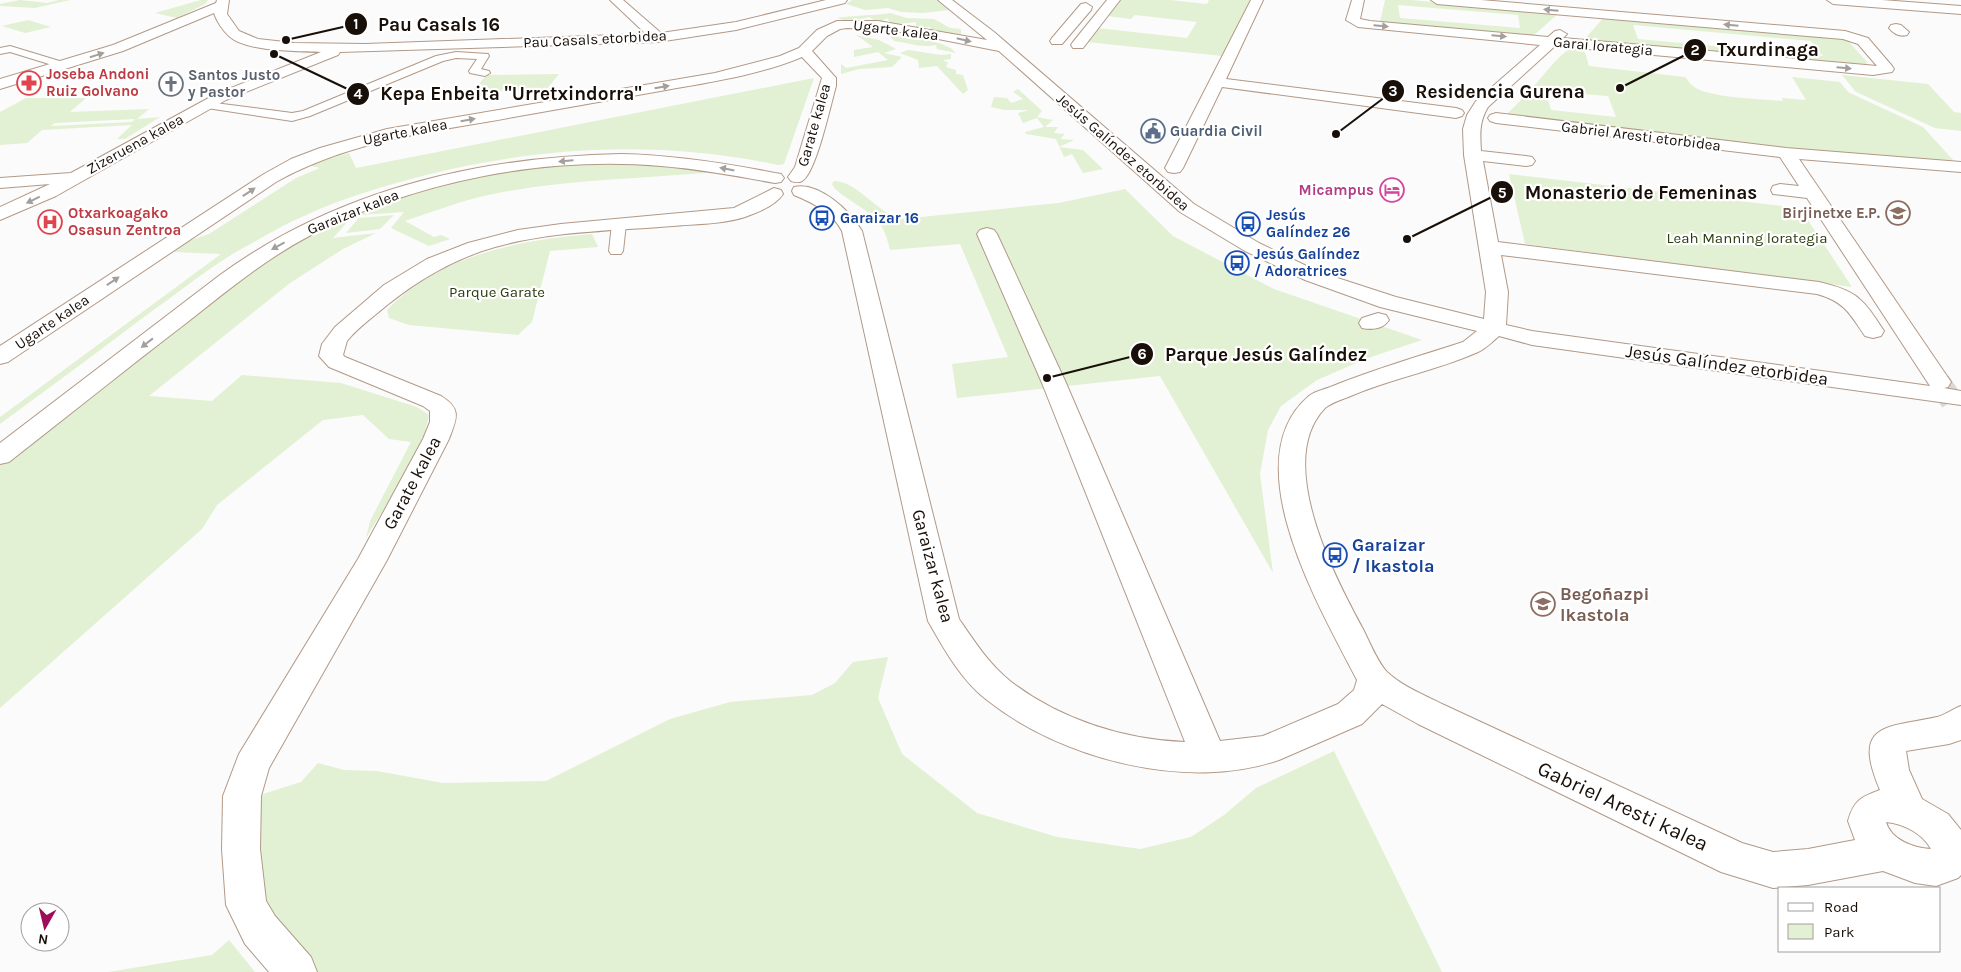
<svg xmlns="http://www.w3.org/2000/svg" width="1961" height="972" viewBox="0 0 1961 972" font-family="Karla,sans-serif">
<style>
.green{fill:#e2f0d3;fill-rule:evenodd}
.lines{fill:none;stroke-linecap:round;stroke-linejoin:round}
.street-tunnel{stroke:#d9d8d7;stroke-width:23;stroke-dasharray:23 11;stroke-linecap:butt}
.lane-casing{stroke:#b29987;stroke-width:2}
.street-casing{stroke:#b29987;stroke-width:2}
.lane{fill:#fff;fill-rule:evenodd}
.street{fill:#fff;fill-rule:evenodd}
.oneway{fill:#a39f9d}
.labels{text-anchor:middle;stroke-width:4.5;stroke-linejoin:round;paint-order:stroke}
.far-street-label{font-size:15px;fill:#180f09;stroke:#fff}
.far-health-label{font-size:15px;font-weight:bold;fill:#be3a42;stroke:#fff;text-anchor:start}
.far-worship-label{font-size:15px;font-weight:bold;fill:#5b616d;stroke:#fff;text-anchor:start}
.far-service-label{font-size:15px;font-weight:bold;fill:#4e5e75;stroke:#fff;text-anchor:start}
.far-hotel-label{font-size:15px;font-weight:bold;fill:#b23c85;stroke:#fff;text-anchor:end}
.far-education-label{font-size:15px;font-weight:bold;fill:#785e54;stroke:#fff;text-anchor:end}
.far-transit-label{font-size:15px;font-weight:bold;fill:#164399;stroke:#fff;text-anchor:start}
.far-park-label{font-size:15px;fill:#2b3d0f;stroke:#fff}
.street-label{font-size:18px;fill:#180f09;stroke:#fff}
.transit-label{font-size:18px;font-weight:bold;fill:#164399;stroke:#fff;text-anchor:start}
.education-label{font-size:18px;font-weight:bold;fill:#785e54;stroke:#fff;text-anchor:start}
.near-street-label{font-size:21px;fill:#180f09;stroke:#fff}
.leader{fill:none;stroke:#180f09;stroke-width:2}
.callout-dot{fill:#180f09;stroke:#fff;stroke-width:2}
.mark-label{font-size:15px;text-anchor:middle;font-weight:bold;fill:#fff}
.callout-label{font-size:19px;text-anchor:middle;font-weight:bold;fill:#180f09;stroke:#fff;stroke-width:4.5;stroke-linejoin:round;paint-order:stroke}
</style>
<rect width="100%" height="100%" fill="#fbfbfb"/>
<g class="green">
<path d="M20 0 47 3 59 0H70L35 8 0 6V4Z"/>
<path d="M201 0H208L205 4 177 18 155 13Z"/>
<path d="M852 0H936L949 10 922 13 901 12 888 8 865 10 846 4Z"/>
<path d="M1120 0H1170L1207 4 1209 0H1250L1222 56 1087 42 1097 28 1187 38 1197 22 1135 15 1131 19 1107 16Z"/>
<path d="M1385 0H1410L1559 13 1533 36 1380 22ZM1398 5 1518 15 1520 28 1400 18Z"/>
<path d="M890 13 907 18 934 19 950 28 961 29V37L947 34 949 32 932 31 930 27 916 28V22L892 25 887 18 879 23 869 17 850 22 837 18C855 15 872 16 890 13Z"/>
<path d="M1605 16 1833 36 1848 41 1868 63 1860 66 1583 41ZM1633 25 1811 41 1823 56 1638 39Z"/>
<path d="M28 20 51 27 25 33 2 26Z"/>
<path d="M869 31 897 32 891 36C908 38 945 39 956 53L937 49 936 45C919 48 911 43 894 41L890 36Z"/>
<path d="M856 35 879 40 896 49 884 53 902 57 892 67 859 69 841 74V64L846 68 888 60 878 52 854 57V50L873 47Z"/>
<path d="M1571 48 1584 49 1589 66 1685 77C1688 80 1690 84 1693 86 1706 98 1763 99 1783 101L1782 98 1806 100 1792 77 1840 82 1848 92 1923 127 1954 161 1793 150 1507 114 1527 94 1547 96 1551 110 1616 117 1608 96 1530 90C1544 76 1555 58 1571 48Z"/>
<path d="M908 50 941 55 951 54V59L943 60 948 63 946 67 956 70V74L963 75 968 90 963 94 937 66 919 68 918 60 900 53Z"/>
<path d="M559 74 546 90 472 91 487 75Z"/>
<path d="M1842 75 1928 84 1954 112 1961 113V131L1935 128 1856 92Z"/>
<path d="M814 78 784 164 778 165C660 140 542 146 426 175 384 186 342 198 304 216 280 226 258 240 236 252 205 270 177 294 148 314 99 351 49 388 0 424V417L221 254 174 252 188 241 209 234 296 178 320 168 307 165 349 153 356 168Z"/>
<path d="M1018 89 1042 111 1037 117 1053 120 1045 127H1058L1054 133 1065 134 1060 139 1074 140 1059 147 1083 150 1103 169 1083 173 1072 154 1064 157 1056 139 1026 134 1025 132 1044 127 1037 118 1023 123 1018 113 1029 110H1004L991 107 994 97 1007 98 1011 103 1023 99 1013 92Z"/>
<path d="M26 98H86L70 112 149 109 137 119 160 117 125 139H117L132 125 42 130 27 143 0 145V112ZM135 119 132 122 51 126 55 123Z"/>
<path d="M594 162H634L709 169 705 173C633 179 559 180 488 195 460 201 432 212 405 221L434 237 441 235 450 239 429 246 391 228 404 212 361 215 358 213C437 181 510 169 594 162Z"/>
<path d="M1509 174 1800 208 1852 287 1525 244Z"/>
<path d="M834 181C857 181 877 213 901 219L1059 203 1125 189 1173 236 1274 289 1422 340 1368 358 1317 380 1281 406 1268 430 1260 474 1273 573 1160 376 957 398 952 364 1008 357 960 244 890 250C888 241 885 231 880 224 871 210 835 194 832 184Z"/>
<path d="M394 215 380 229 346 233 359 218Z"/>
<path d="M346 217 350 219 333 238 376 233 343 249 290 283 149 396 212 401 242 375 341 383 417 407 429 415C423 453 386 504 366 538L370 521 411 442 389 439 363 415 323 420 217 505 202 529 0 708V464L268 254Z"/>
<path d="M592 234 598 247 550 251 532 322 518 335 409 325 389 318 387 310C440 255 519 240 592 234Z"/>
<path d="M888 657 878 698 902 754 977 813 1057 837 1140 849 1191 837 1224 815 1256 788 1334 751 1442 972H318L299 947 259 907 246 820 263 794 301 782 318 763 344 770 377 771 443 783 546 781 670 719 730 702 812 695 835 683 853 662Z"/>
<path d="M229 940 255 972H108L212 955Z"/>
</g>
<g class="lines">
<path class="street-tunnel" d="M1939 382 1958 410"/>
<g class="lane-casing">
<g id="lane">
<path d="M10 46 66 63 67 65 62 68 10 52 0 54V48Z"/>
<path d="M456 52 488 54 489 56 481 69 489 71 490 73 485 76 470 73 469 71 477 59 456 58 443 61 310 116 292 121 207 108 201 105 207 102 292 113 303 111 436 56Z"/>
<path d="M619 220 624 221 626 224 623 251 621 254H611L609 251 612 224 614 221Z"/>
</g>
</g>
<g class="street-casing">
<g id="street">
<path d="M217 0H229L227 14 239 31 258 39 294 43 365 44 646 34 610 0H623L661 33 736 22 826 0H847L845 3 736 30 658 42 340 52 338 55 226 100 56 196 0 220V207L50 184 0 188V178L71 173 216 94 321 52C299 51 245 52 229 36 223 31 216 20 214 13L123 51 0 89V79L113 45 216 3Z"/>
<path d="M938 0H952L994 32 1194 204 1259 243 1319 272 1396 297 1484 319 1486 292 1464 155 1463 129 1467 115 1476 101 1540 45 1358 27 1346 20 1352 0H1364L1360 19 1370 21 1548 37 1555 31 1560 30 1567 34 1563 38 1877 66 1858 44 1843 39 1437 4 1431 0H1481L1845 31 1868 38 1892 66 1894 69 1892 72 1873 75 1555 46 1488 107C1479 122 1480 134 1481 151L1526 156 1532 157 1535 161 1532 165 1526 166 1483 161 1498 242 1819 282C1858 291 1863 299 1884 331L1881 336 1873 338 1865 336C1850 314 1845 302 1817 294L1501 255 1508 292 1506 325 1532 331 1930 386 1807 198 1773 194 1771 190 1773 186 1780 184 1799 186 1780 157 1496 123 1490 121 1488 118 1490 115 1496 113 1786 148 1961 162V172L1799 159 1951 382 1948 387 1944 388 1961 391V405L1532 345 1499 336C1492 342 1485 349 1478 352 1438 370 1393 378 1353 395 1344 399 1332 402 1325 408 1274 461 1334 576 1363 629 1369 641 1378 663 1387 672 1402 686 1424 695 1442 704L1742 843 1773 852 1808 849 1855 840 1848 821C1854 800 1861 797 1880 790 1851 722 1887 728 1937 717 1943 716 1953 709 1961 706V740L1949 744 1906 751 1909 770 1922 799 1948 814 1961 830V875L1958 878 1936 886 1915 883 1883 871 1808 885 1773 888 1721 872 1418 724 1382 704 1362 724 1279 760C1188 792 1061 759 987 700 961 680 944 649 928 621L842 231C832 212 813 203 794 195L792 191 794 187C819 181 851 212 862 231L959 619C974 641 989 664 1010 681 1059 719 1124 740 1185 742L1042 383 977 234 980 230 987 228 994 230 997 234 1066 383 1220 741 1263 736 1338 704 1354 690 1357 680C1322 612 1232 461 1309 396 1315 391 1326 389 1333 386 1375 369 1420 356 1463 342L1477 331 1380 307 1305 280 1245 251 1180 212 999 51 908 33 878 29 847 28 840 29 827 36 812 51 836 78V86C831 103 816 174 802 181 798 183 794 182 791 181L788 177 795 167 822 78 802 57C759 75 711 82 666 90 606 101 546 111 486 122 414 134 342 145 276 182L8 362 0 364V346L264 174 291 159 320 148 387 129 715 73 780 56 799 48 817 30 837 21H878L987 40ZM1886 822C1904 824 1922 833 1931 849 1914 848 1891 840 1886 822Z"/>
<path d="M1107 0H1120L1083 48H1073L1071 45 1073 42Z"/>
<path d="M1251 0H1263L1226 79 1456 108 1462 110 1464 113 1462 116 1456 118 1222 87 1183 168 1180 172 1174 173 1168 172 1165 168Z"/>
<path d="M1827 0H1882L1961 6V14L1833 4Z"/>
<path d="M1086 3 1092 7 1091 10 1062 44H1052L1050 41 1052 38 1081 4Z"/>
<path d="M1896 24 1901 25 1909 32 1907 35C1900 37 1894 34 1889 28L1891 25Z"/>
<path d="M621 154C673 155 724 163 775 173L781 174 784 178 781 182 775 183C737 176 699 169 661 166 543 156 416 181 311 235 265 259 226 292 185 324 126 369 68 416 9 462L0 464V443L220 275C337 190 478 157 621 154Z"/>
<path d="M774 188 781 190 783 194C776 205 757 213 745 217 723 224 696 224 673 226 610 231 542 231 482 251 440 266 408 287 375 315 365 323 355 331 347 341L343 355 345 357 441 396C462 409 457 418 449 439L387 560 269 768 261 796 260 849 266 901 275 916 311 957 317 972H269L245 944 226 905 222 849 223 796 239 754 358 559 423 439 430 422V411L423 406 329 367 319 356 322 344 335 327 384 285 427 259 468 243 518 230 561 224 734 208Z"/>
<path d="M1378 313 1386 315 1389 320C1383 329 1372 330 1362 328L1359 323 1362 318Z"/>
</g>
</g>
<use href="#lane" class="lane"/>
<use href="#street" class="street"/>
</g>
<defs><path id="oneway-solid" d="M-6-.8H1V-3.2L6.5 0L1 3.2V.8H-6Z" transform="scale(1.25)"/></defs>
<g class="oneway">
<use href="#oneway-solid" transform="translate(1551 10) rotate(-175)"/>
<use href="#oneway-solid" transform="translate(1731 25) rotate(-175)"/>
<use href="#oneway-solid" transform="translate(1381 26) rotate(5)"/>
<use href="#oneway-solid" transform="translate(1499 36) rotate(5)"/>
<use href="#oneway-solid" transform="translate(964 40) rotate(13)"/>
<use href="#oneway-solid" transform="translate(97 55) rotate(-18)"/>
<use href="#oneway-solid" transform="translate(1844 68) rotate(5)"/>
<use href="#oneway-solid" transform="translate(662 87) rotate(-10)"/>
<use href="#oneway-solid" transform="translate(468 120) rotate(-10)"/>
<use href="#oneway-solid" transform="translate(566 161) rotate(175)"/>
<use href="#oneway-solid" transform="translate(727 169) rotate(-169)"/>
<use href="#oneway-solid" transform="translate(249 192) rotate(-33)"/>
<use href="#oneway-solid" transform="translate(33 200) rotate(154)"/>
<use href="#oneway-solid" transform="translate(278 246) rotate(151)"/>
<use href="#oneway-solid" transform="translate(113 281) rotate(-34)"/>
<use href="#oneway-solid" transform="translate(147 343) rotate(142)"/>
</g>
<defs>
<g id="pharmacy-ring" transform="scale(1.25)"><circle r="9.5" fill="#fff" stroke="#e0444e" stroke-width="1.5"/><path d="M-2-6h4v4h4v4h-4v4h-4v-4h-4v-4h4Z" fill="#e0444e"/></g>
<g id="church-ring" transform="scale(1.25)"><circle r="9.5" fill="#fff" stroke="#6b7280" stroke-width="1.5"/><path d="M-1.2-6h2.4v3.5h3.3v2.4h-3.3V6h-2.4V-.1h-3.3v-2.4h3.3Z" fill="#6b7280"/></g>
<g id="civic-ring" transform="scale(1.25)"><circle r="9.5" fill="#fff" stroke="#5c6f8a" stroke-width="1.5"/><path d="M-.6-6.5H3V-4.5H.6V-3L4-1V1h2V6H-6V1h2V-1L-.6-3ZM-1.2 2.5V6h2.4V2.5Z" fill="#5c6f8a"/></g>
<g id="hotel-ring" transform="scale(1.25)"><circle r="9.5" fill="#fff" stroke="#d1479c" stroke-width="1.5"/><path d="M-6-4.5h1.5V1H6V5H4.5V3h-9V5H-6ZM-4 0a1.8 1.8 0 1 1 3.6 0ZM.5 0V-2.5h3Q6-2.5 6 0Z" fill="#d1479c"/></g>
<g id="school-ring" transform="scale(1.25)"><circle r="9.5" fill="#fff" stroke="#8d6e63" stroke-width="1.5"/><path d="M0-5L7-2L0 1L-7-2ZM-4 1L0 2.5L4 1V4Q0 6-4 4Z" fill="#8d6e63"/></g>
<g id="bus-ring" transform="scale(1.25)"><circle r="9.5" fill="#fff" stroke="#1a4fb4" stroke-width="1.5"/><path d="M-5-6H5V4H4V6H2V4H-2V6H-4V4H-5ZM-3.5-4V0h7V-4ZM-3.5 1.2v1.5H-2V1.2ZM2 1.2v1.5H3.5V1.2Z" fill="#1a4fb4"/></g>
<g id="hospital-ring" transform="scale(1.25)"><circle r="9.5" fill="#fff" stroke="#e0444e" stroke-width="1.5"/><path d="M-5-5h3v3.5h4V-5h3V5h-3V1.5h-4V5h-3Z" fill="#e0444e"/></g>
</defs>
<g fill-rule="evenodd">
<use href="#pharmacy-ring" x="29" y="83"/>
<use href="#church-ring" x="171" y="84"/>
<use href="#civic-ring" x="1153" y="131"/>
<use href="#hotel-ring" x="1392" y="190"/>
<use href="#school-ring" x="1898" y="213"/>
<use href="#bus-ring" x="822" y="218"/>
<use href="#hospital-ring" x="50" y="222"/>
<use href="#bus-ring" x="1248" y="224"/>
<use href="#bus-ring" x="1237" y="263"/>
<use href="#bus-ring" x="1335" y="555"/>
<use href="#school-ring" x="1543" y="604"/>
</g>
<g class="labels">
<g class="far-street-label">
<text transform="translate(896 30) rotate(7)" y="5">Ugarte kalea</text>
<text transform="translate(595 39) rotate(-3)" y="5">Pau Casals etorbidea</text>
<text transform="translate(1603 46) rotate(5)" y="5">Garai lorategia</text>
<text transform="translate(814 125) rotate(-74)" y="5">Garate kalea</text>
<text transform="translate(405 132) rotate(-11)" y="5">Ugarte kalea</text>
<text transform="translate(1641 136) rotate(7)" y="5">Gabriel Aresti etorbidea</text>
<text transform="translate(135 144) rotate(-29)" y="5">Zizeruena kalea</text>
<text transform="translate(1123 152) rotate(41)" y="5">Jesús Galíndez etorbidea</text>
<text transform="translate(353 212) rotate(-22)" y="5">Garaizar kalea</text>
<text transform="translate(52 322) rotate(-34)" y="5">Ugarte kalea</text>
</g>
<g class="far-health-label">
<text x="46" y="79">Joseba Andoni<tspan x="46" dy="17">Ruiz Golvano</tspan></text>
<text x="68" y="218">Otxarkoagako<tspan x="68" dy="17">Osasun Zentroa</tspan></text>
</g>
<g class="far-worship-label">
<text x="188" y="80">Santos Justo<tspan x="188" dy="17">y Pastor</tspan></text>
</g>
<g class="far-service-label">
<text x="1170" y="136">Guardia Civil</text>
</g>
<g class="far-hotel-label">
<text x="1374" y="195">Micampus</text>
</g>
<g class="far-education-label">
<text x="1880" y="218">Birjinetxe E.P.</text>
</g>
<g class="far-transit-label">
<text x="1266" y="220">Jesús<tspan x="1266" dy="17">Galíndez 26</tspan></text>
<text x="840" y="223">Garaizar 16</text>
<text x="1254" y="259">Jesús Galíndez<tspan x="1254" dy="17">/ Adoratrices</tspan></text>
</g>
<g class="far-park-label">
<text x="1747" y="243">Leah Manning lorategia</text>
<text x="497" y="297">Parque Garate</text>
</g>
<g class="street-label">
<text transform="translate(1727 365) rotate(8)" y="6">Jesús Galíndez etorbidea</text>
<text transform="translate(412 483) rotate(-62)" y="6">Garate kalea</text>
<text transform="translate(933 566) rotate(75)" y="6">Garaizar kalea</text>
</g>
<g class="transit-label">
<text x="1352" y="551">Garaizar<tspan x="1352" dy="21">/ Ikastola</tspan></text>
</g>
<g class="education-label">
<text x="1560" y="600">Begoñazpi<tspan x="1560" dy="21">Ikastola</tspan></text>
</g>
<g class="near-street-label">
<text transform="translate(1623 806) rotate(25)" y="7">Gabriel Aresti kalea</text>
</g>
</g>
<path class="leader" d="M286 40L356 24M1620 88L1695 50M1336 134L1393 91M274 54L358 94M1407 239L1502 192M1047 378L1142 354"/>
<g class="callout-dot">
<circle cx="286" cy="40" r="5"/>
<circle cx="1620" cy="88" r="5"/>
<circle cx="1336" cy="134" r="5"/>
<circle cx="274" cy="54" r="5"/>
<circle cx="1407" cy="239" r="5"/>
<circle cx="1047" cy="378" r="5"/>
<circle cx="356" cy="24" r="12"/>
<circle cx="1695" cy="50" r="12"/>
<circle cx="1393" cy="91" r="12"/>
<circle cx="358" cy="94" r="12"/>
<circle cx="1502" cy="192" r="12"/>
<circle cx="1142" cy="354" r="12"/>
</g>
<g class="mark-label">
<text x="356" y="29">1</text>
<text x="1695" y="55">2</text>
<text x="1393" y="96">3</text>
<text x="358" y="99">4</text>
<text x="1502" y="198">5</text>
<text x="1142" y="359">6</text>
</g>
<g class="callout-label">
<text x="439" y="31">Pau Casals 16</text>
<text x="1768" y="56">Txurdinaga</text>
<text x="1500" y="98">Residencia Gurena</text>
<text x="511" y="100">Kepa Enbeita "Urretxindorra"</text>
<text x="1641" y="199">Monasterio de Femeninas</text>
<text x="1266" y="361">Parque Jesús Galíndez</text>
</g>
<rect x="1778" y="887" width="162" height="65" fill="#ffffff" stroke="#a39f9d"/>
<rect x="1788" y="903" width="25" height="8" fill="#ffffff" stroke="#a39f9d"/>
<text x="1824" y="912" font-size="15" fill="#180f09">Road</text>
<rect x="1788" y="924" width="25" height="15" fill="#e2f0d3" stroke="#a39f9d"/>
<text x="1824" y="937" font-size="15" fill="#180f09">Park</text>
<g transform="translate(45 927) rotate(188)"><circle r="24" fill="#ffffff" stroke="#a39f9d"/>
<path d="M0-4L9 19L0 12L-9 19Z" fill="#9e0d59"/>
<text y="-8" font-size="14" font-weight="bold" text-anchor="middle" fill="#180f09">N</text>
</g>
</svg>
